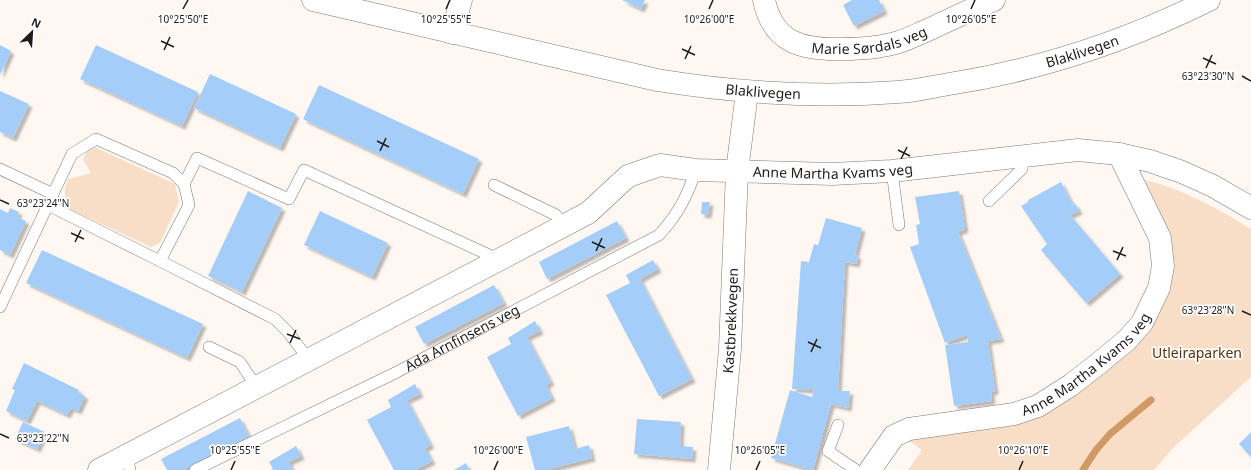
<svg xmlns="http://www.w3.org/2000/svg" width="1251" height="470" viewBox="0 0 1251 470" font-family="'Noto Sans',sans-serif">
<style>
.green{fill:#f9dec7}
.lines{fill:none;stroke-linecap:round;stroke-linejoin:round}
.stream{stroke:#d19966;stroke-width:7}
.building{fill:#a4cdf9;filter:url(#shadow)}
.service-casing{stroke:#7e7873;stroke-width:12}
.minor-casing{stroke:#7e7873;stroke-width:23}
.secondary-casing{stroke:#7e7873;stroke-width:23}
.service{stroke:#fff;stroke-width:11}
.minor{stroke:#fff;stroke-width:22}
.secondary{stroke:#fff;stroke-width:22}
.ticks{fill:none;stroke:#1e1b19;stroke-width:1.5}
.labels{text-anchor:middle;stroke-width:3.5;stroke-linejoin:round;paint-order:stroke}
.street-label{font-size:14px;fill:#1e1b19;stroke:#fff}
.park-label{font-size:14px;fill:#58330a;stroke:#fff}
.ticks-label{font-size:10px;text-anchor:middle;fill:#1e1b19;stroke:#fff;stroke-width:3.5;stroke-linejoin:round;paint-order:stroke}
</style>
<defs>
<filter id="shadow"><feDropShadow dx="3.5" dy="3.5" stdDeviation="1" flood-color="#0004"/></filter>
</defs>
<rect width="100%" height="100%" fill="#fff8f2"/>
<g class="green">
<path d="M90 145 175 184 179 202 160 243 151 247 65 207V187L69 179 91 173 83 160Z"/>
<path d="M1140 179C1179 187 1217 208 1251 229V377L1174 447 1154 470H908L922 450 909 441 921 436 1006 426 1147 334 1166 299 1171 275Z"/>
</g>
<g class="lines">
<path class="stream" d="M1083 470 1096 450 1110 434 1151 400"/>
</g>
<g class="building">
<path d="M622 0H645L641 9Z"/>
<path d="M852 0H879L884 11 854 26 843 5Z"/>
<path d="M0 45 11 51 0 75Z"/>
<path d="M96 45 198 92 182 126 80 79Z"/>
<path d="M210 74 296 114 280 148 194 108Z"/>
<path d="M319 85 479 159 463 194 303 119Z"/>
<path d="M0 91 29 104 13 138 0 132Z"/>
<path d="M1061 182 1073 205 1075 203 1079 211 1070 215 1120 274 1086 303 1041 250 1047 244 1021 206 1028 202V200Z"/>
<path d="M248 191 282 208 242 292 208 276Z"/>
<path d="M959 191 965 229 958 232 1001 339 988 341 995 391 991 392 992 401 954 406 945 345 968 342 967 335 945 343 910 247 919 244 916 225 920 224 915 197Z"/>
<path d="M702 202H710L708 215 701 214Z"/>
<path d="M10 208 19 212 17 217 26 221 10 255 0 250V209L8 213Z"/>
<path d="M320 211 388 243 372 277 304 245Z"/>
<path d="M826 218 862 228 855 255 858 256 856 264 845 262 838 391H850L848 408 831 404 813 470 771 458 790 390 812 397 814 390 792 389 801 261 809 262 814 244 818 245Z"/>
<path d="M617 221 626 238 547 279 539 262Z"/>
<path d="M42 250 203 324 187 358 26 283Z"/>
<path d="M653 260 658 269 640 279 692 379 659 396 606 295 630 283 626 275Z"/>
<path d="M494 285 504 303 424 344 415 327Z"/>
<path d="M535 321 540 331 527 337 551 382 546 385 552 398 518 416 487 357 511 344 508 338Z"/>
<path d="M24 363 79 390 78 392 85 396 78 411 71 408 67 415 37 401 27 421 6 411 15 390 12 389Z"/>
<path d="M415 384 420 394 407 400 431 445 425 448 432 461 415 470H394L367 420 391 407 388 400Z"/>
<path d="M240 418 249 436 183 470H167L161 459Z"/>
<path d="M637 419 681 422 680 446 693 447 692 459 634 454Z"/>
<path d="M23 422 45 432 37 449 15 439Z"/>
<path d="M569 426 575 449 589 445 592 458 545 470H535L526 437Z"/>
<path d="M1251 432V457L1239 444Z"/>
<path d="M296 446 301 456 289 462 292 470H271L273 469 269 462Z"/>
<path d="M466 463 469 470H454Z"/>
</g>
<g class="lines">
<g class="service-casing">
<g id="service">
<path d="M0 169 53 194 0 307"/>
<path d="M892 171 899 225"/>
<path d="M184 184 197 158 289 199 304 170 500 260"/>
<path d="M494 185 556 215 564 226"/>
<path d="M989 201 1022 169V156"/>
<path d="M48 205 160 261 189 205 184 184 173 173 96 139 72 154 53 194"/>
<path d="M160 261 275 319 288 332 309 360"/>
<path d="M209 347 240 362 257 388"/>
<path d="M838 425 828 451 856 470"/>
<path d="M127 455 130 470"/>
<path id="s1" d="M195 470 395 373 659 235C678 214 687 197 696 170"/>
</g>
</g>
<g class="minor-casing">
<g id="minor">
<path id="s2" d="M764 0C773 43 802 50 842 49 862 49 880 48 899 42 909 39 920 33 930 29 951 19 972 9 994 0"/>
<path d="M452 33 461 0"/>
<path id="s3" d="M99 470 588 213 628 176 660 165 696 170 832 174 892 171 1078 150 1119 154 1150 161 1182 172 1213 186 1251 208"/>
<path id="s4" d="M719 470 730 349 737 171 747 92"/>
<path id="s5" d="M870 470 894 436 909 429 1014 414 1038 406 1071 385 1098 364 1127 340 1142 323 1159 288 1163 266 1160 238 1119 154"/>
</g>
</g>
<g class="secondary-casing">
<g id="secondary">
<path id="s6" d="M313 0 657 80C737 93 817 98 898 92 915 91 932 87 949 84 1039 70 1127 41 1209 0"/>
</g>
</g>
<use href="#service" class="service"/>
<use href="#minor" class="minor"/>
<use href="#secondary" class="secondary"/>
</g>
<path class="ticks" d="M183 9 188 0M446 9 450 0M709 9 713 0M971 9 975 0M161 41 174 47M682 49 695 55M164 50 170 37M1203 58 1216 64M685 59 691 46M1206 68 1212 55M1242 76 1251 81M377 141 389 147M898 150 910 156M380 151 386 138M901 159 907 147M0 200 9 204M71 233 84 239M75 242 81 230M592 242 605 248M596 251 602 238M1113 251 1126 256M1117 260 1123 247M1242 311 1251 315M287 334 300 339M808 342 821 348M290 343 296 330M811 352 817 339M0 434 9 438M231 470 235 461M494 470 498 461M756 470 760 461M1019 470 1023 461"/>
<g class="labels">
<g class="street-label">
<text dy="5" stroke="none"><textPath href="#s2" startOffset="131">Marie Sørdals veg</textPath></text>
<text dy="5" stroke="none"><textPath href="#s6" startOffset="784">Blaklivegen</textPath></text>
<text dy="5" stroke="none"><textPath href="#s6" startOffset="460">Blaklivegen</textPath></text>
<text dy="5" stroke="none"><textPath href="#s3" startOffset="814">Anne Martha Kvams veg</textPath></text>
<text dy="5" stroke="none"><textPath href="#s4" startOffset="150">Kastbrekkvegen</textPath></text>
<text dy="5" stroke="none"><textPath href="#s1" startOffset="298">Ada Arnfinsens veg</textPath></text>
<text dy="5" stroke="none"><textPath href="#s5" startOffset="253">Anne Martha Kvams veg</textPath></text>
</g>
<g class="park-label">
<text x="1197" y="358">Utleiraparken</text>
</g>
</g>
<g class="ticks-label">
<text x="183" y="23">10°25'50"E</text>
<text x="446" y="23">10°25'55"E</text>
<text x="709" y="23">10°26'00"E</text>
<text x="971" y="23">10°26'05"E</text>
<text x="1208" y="80">63°23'30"N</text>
<text x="43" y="207">63°23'24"N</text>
<text x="1208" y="314">63°23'28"N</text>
<text x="43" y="442">63°23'22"N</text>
<text x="235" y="454">10°25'55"E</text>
<text x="498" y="454">10°26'00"E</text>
<text x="760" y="454">10°26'05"E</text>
<text x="1023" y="454">10°26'10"E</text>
</g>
<g transform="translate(32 32) rotate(25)" stroke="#ffffff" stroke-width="3" paint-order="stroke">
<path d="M0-3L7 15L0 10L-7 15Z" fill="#1e1b19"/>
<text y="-6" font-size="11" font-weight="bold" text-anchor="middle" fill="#1e1b19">N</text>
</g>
</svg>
